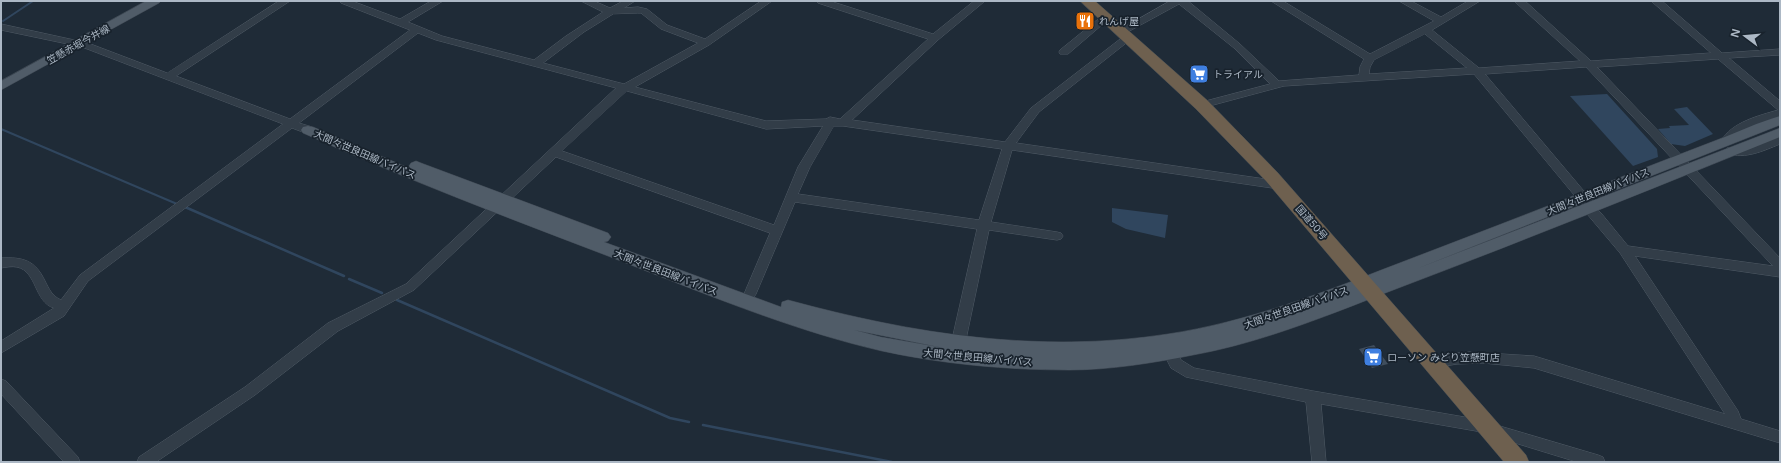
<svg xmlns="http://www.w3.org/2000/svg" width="1781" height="463" viewBox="0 0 1781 463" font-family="Inter,'Noto Sans JP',sans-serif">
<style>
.water{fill:#30465e}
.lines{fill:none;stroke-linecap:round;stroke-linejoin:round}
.stream-far1{stroke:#30465e;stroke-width:2}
.stream{stroke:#30465e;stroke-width:2.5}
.building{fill:#404e5d}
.minor-casing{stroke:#505b66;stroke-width:1}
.major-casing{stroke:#3c4651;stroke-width:1}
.highway-casing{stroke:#3d4852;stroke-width:1}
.minor{fill:#323d48;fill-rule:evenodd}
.major{fill:#505c68;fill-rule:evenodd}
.highway{fill:#6e604f;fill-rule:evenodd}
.labels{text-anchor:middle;stroke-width:3.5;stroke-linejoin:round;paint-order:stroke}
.poi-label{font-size:10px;fill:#acb8c5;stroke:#18222c;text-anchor:start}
.street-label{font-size:10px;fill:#acb8c5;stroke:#18222c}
</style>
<rect width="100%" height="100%" fill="#1f2b37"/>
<g class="water">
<path d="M1607 94 1657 149 1658 157 1633 166 1570 96Z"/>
<path d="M1687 107 1713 134 1685 146 1671 144 1658 129 1670 128 1669 126 1689 125 1674 109Z"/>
<path d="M1112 208 1168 215 1165 238 1126 229 1112 222Z"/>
</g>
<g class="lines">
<g class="stream-far1">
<path d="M3 21 33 1"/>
<path d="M1 129 177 204"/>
</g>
<g class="stream">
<path d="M185 207 344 276"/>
<path d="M349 279 382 293"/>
<path d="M397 300 670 418 689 422"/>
<path d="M703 425 892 462"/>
</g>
</g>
<path class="building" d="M1374 345 1388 364 1372 368 1359 349Z"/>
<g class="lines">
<g class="minor-casing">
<g id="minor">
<path d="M279 1H290L176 76 290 119 410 30 341 3 339 1H352L400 19 431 1H443L408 22 442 36 534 60 566 36 603 12 581 1H594L610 8 623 1H635L624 8 638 7 647 9 667 25 705 39 761 1H772L709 45 635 87 766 121 826 119 830 117 840 119 928 39 818 3 816 1H830L933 34 974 1H985L938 40 852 120 1005 142 1031 108 1124 36 1127 35 1132 38 1130 40 1039 112 1016 143 1279 181 1283 182 1285 185 1283 188 1279 189 1012 150 991 222 1057 232 1061 233 1063 236 1061 239 1057 240 989 230 965 344 963 348 958 349 953 348 951 344 977 229 795 202 756 294 754 297 750 299 746 297 744 294 770 233 556 157 414 290 338 331 255 395 156 462H137L139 457 245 387 328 323 406 284 616 88 436 40 418 33 299 123 312 127 313 130 312 133 308 134 292 128 88 281 64 316 1 353V341L54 308C34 302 37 271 17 267 12 266 6 267 1 268V258C23 257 35 260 45 281 49 289 52 296 61 300L80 275 283 124 82 47 1 30V24L88 43 167 73ZM638 13H641L661 29 698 43 624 84 543 63 584 32 613 14ZM627 91 766 129 823 126 798 167 774 225 562 151ZM834 126H843L1002 149 979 220 798 194 810 167Z"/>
<path d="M1170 1H1188L1240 44 1279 81 1359 75 1360 67 1364 59 1271 1H1283L1370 54 1434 21 1399 1H1411L1441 17 1468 1H1480L1432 30 1479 68 1580 61 1514 1H1525L1591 61 1711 53 1651 1H1662L1722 53 1780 49V55L1729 58 1780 101V117C1767 122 1752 125 1741 133 1734 138 1731 146 1722 144L1721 141C1732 122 1758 116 1778 110L1718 59 1597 67 1780 258V277L1635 256 1738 411 1741 419 1780 431V443L1534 368 1483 363 1457 364 1433 368 1428 366 1426 362 1428 358 1444 354 1470 352 1534 356 1725 414 1620 253 1582 208 1584 205H1592L1601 213 1628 246 1773 266 1586 67 1485 74 1583 190 1591 197 1589 200 1585 201 1575 196 1474 74 1284 86 1202 108 1198 107 1197 105 1198 103 1270 84 1234 48 1179 4 1124 34H1118L1116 32ZM1425 34 1467 68 1369 74 1370 67 1374 60Z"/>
<path d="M1106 16 1109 17 1111 19 1103 24 1068 54H1060L1059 52 1060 50 1097 20Z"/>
<path d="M1780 136V144C1763 151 1746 159 1727 154L1725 151 1727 148 1750 147Z"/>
<path d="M1170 347 1175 348 1181 360 1194 368 1313 391 1476 419 1598 455 1603 457 1605 462H1577L1476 431 1321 404 1326 462H1312L1306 402 1186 377 1171 368 1163 352 1165 348Z"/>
<path d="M1 379 6 381 78 457 80 462H64L1 394Z"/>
</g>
</g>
<g class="major-casing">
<g id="major">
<path d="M146 1H161L159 3 1 90V81Z"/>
<path d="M1780 116V125L1416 269 1780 128V137C1654 188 1528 239 1401 287 1333 313 1265 342 1193 355 1153 363 1110 370 1069 370 1007 370 942 364 882 351 790 330 696 290 608 256 506 217 403 178 303 133L301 130 303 127 308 126 313 127 411 169 409 166 411 163 416 161 421 163 608 233 611 237 608 241 604 242 781 307 782 302 788 300C913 334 1039 354 1168 334 1247 322 1322 293 1397 264 1465 238 1533 212 1601 185 1639 170 1678 155 1717 140 1738 132 1759 122 1780 116ZM854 330 944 348 881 337Z"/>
</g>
</g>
<g class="highway-casing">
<path id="highway" d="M1080 1H1095L1208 101 1278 173 1526 455 1529 462H1504L1266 181 1196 109Z"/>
</g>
<use href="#minor" class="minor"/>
<use href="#major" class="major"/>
<use href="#highway" class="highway"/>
</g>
<defs>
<g id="restaurant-square" transform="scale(1)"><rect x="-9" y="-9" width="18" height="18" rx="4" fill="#e8710a" stroke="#18222c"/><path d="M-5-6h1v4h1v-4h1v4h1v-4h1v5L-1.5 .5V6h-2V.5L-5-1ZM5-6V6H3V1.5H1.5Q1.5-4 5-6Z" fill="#fff"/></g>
<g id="supermarket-square" transform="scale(1)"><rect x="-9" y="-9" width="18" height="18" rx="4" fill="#3f7fe0" stroke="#18222c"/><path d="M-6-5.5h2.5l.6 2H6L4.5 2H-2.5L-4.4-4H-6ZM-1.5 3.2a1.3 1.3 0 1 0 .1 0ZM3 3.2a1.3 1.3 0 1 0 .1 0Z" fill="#fff"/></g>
</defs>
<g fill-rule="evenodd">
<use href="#restaurant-square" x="1085" y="21"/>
<use href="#supermarket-square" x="1199" y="74"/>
<use href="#supermarket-square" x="1373" y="357"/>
</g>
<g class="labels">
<g class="poi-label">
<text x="1099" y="25">れんげ屋</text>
<text x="1213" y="78">トライアル</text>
<text x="1387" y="361">ローソン みどり笠懸町店</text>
</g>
<g class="street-label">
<text transform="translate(78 44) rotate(-29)" y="4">笠懸赤堀今井線</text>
<text transform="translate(365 154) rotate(23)" y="4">大間々世良田線バイパス</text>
<text transform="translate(1598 191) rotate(-22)" y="4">大間々世良田線バイパス</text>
<text transform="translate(1312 222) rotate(49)" y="4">国道50号</text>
<text transform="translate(666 272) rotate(21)" y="4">大間々世良田線バイパス</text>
<text transform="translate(1296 307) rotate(-19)" y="4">大間々世良田線バイパス</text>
<text transform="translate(978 357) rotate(5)" y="4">大間々世良田線バイパス</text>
</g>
</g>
<rect width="1781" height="463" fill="none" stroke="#acb8c5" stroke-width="4"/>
<g transform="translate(1745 36) rotate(286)" stroke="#18222c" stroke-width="3" paint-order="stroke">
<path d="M0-3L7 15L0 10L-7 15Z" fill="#acb8c5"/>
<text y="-6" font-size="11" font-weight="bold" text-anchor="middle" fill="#acb8c5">N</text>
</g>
</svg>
